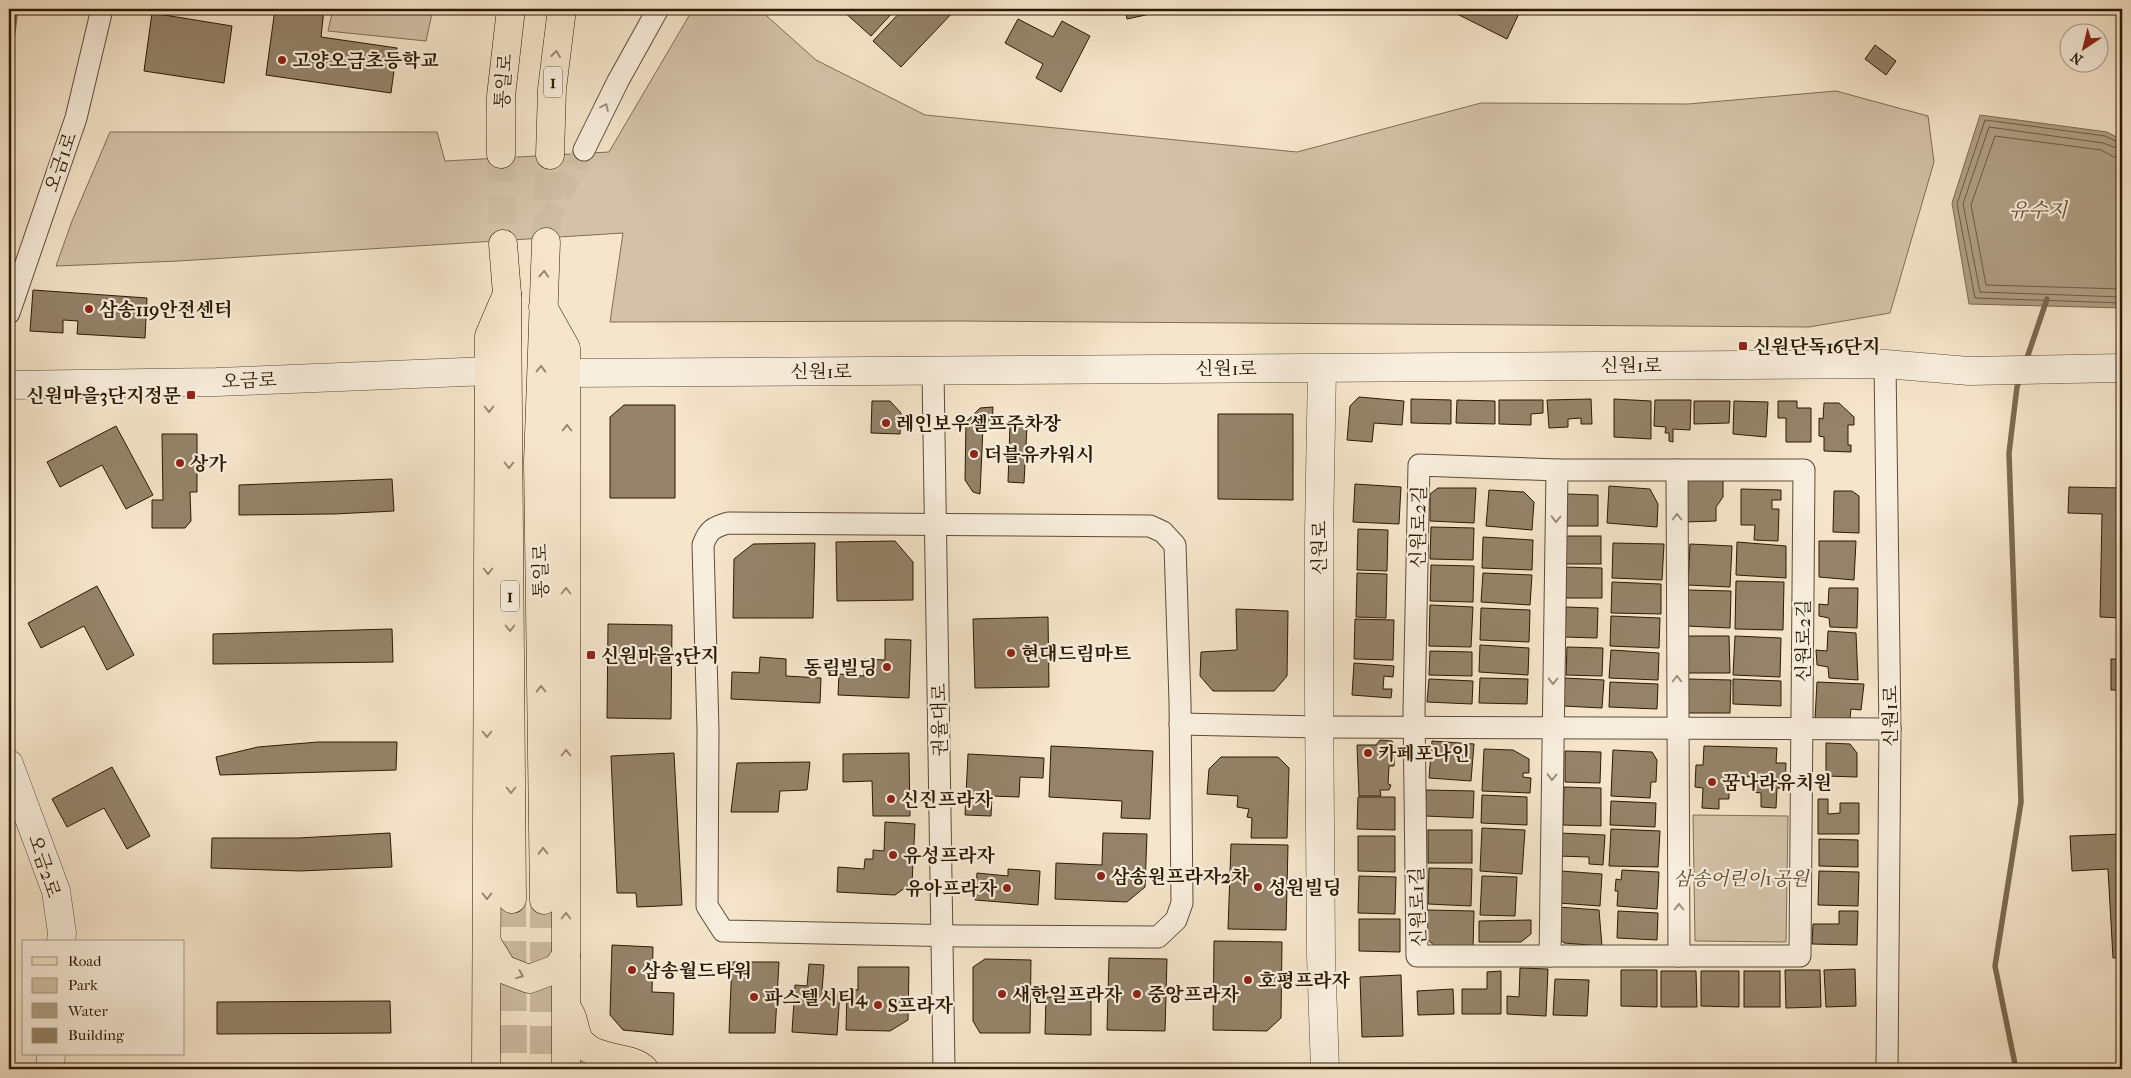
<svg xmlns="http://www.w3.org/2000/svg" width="2131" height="1078" viewBox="0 0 2131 1078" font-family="'IM FELL French Canon','Noto Serif KR',serif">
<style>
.green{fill:#d3c2a9;stroke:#7f6e55}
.water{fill:#b0a086;stroke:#7b6a51}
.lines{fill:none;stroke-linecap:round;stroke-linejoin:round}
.shore{stroke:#6e5c44;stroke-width:1}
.stream{stroke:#7b6a51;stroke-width:5.5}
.building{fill:#94836a;stroke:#2b1901}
.minor-tunnel{stroke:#cdbca3;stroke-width:21;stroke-dasharray:21 11;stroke-linecap:butt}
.primary-tunnel{stroke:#cdbca3;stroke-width:28;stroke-dasharray:28 14;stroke-linecap:butt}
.minor-casing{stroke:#5e4c34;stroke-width:23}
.tertiary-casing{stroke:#5e4c34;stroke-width:29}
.primary-casing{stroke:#2b1901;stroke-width:29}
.minor{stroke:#f8eedd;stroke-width:21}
.tertiary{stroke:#f8eedd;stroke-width:28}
.primary{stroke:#f5e5cb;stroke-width:28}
.oneway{stroke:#9a8970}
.oneway2{stroke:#9c8e7a}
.poi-dot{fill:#8f2418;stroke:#f8eedd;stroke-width:2}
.labels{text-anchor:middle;stroke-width:4.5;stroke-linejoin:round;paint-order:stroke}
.shield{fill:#f8eedd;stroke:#685943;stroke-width:1}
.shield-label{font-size:18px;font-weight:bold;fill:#2b1901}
.poi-label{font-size:19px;font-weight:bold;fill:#2b1901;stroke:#f8eedd;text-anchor:start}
.street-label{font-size:19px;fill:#2b1901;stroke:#f8eedd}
.park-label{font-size:19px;font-style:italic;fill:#5d4c33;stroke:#f8eedd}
.water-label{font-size:20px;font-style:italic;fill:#604f36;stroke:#f8eedd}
</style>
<rect width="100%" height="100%" fill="#f5e5cb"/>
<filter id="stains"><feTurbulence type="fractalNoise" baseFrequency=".004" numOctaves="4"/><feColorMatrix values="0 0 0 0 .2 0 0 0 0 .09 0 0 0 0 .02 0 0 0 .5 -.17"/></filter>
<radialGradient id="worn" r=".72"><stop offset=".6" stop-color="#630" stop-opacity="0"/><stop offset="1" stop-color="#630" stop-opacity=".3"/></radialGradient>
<g class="green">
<path d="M333 9H433L426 41 328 31Z"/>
<path d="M693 9H759L816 60 925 115 1297 152 1481 103 1688 104 1836 91 1928 116 1934 162 1890 313 1809 327 956 321 610 322 623 233 178 261 56 266 72 221 110 132H437L445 161 609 152Z"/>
<path d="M1693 815 1788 816 1786 942 1695 941Z"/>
</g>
<path class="water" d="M1980 115 2107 132 2122 140V308L1969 304 1952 203Z"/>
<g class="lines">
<g class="shore">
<path d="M2122 144 2105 136 1985 120 1957 204 1975 298 2122 303"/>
<path d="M2122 150 2103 143 1989 127 1963 204 1980 292 2122 297"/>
<path d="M2122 158 2114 157 2101 150 1995 136 1971 205 1986 285 2122 289"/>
</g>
<g class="stream">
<path d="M9 60 16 9"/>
<path d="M2026 361 2047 299"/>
<path d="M2016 1069 1995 966 2021 802 2009 453 2017 387 2020 377"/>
</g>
</g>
<g class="building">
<path d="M275 9H324L321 37 397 48 391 93 266 75Z"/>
<path d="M845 9H896L871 36 843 11Z"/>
<path d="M903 9H956L901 67 873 41Z"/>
<path d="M1125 9H1173L1127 19Z"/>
<path d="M1447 9H1521L1507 39Z"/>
<path d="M152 13 232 26 224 83 144 71Z"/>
<path d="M1018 19 1053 37 1062 21 1090 36 1061 92 1036 78 1043 64 1005 43Z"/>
<path d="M1875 45 1896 61 1886 75 1865 59Z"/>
<path d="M33 290 147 298 145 338 77 334 78 321 63 320V333L30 331Z"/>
<path d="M1359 397 1404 401 1402 425 1374 423 1372 442 1347 440 1350 406Z"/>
<path d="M1411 399 1451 400V424L1411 423Z"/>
<path d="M1591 399 1592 424H1581V418L1568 419V427L1549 428 1547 400Z"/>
<path d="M1614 399 1651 401V439L1614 437Z"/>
<path d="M1457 400 1495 401V424L1456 423Z"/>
<path d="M1499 400H1543V413L1531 414V425L1499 424Z"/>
<path d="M1655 400H1691L1690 430 1673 429V442L1669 441V433H1665L1666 427 1654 426Z"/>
<path d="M872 401H890L901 413 900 434 871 433Z"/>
<path d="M1694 401H1730L1729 423 1694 424Z"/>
<path d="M1734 401 1768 402 1766 437 1733 434Z"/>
<path d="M1778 401H1797V408H1811V442H1786V418H1778Z"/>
<path d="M1824 403H1839L1854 417V425H1848V445H1851V452L1824 451V437L1819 436V418L1823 419Z"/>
<path d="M624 405H675V498H610V417Z"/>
<path d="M993 407 992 426 983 427 980 494 973 492 965 480 966 422 980 408Z"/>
<path d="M1218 414H1293V500L1218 499Z"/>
<path d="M1010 425 1027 426 1024 483 1008 482Z"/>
<path d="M116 426 153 495 126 509 102 465 60 487 47 462Z"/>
<path d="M162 434H197V492H190L191 521 185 528H152V500H163Z"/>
<path d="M1723 475V497L1716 507V521L1684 522 1683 481Z"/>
<path d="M392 479 394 511 334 514 239 515V485Z"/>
<path d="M1355 484 1401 487 1399 524 1353 522Z"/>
<path d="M1609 486 1650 489 1658 504 1657 527 1607 523Z"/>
<path d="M2069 487 2122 488V618L2100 617 2102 514 2068 513Z"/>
<path d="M1438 488H1476L1474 523 1430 521V494Z"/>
<path d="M1741 489 1781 490V500H1772V509H1779L1778 541 1754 540 1755 525H1741Z"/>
<path d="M1489 490 1524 492 1534 502 1532 530 1486 526Z"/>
<path d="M1834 491H1852L1859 496V533L1833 532Z"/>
<path d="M1567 494 1598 495V526H1562Z"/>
<path d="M1431 527 1474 528 1473 560 1430 559Z"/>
<path d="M1358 529 1388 530 1387 571 1357 570Z"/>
<rect x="1563" y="536" width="38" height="28"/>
<path d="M1483 537 1533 540 1532 570 1482 568Z"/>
<path d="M895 541 913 562V600L837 601 836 542Z"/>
<path d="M1819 541H1856L1854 580 1819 577Z"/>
<path d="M1737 542 1786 546V578L1736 575Z"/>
<path d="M815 543 813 618H733L734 559 753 544Z"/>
<path d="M1613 543 1664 544 1662 580 1612 578Z"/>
<path d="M1690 544 1732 546 1730 587 1688 585Z"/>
<path d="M1431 565 1474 566 1473 602 1430 601Z"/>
<path d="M1563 567 1602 568V598H1563Z"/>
<path d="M1357 573 1387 574 1386 618 1356 617Z"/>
<path d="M1483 573 1532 575 1530 605 1481 602Z"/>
<path d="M1736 581 1784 582 1783 630 1735 629Z"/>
<path d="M1612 582 1661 584V614L1611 613Z"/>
<path d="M97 586 134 655 107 670 84 626 41 648 28 623Z"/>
<path d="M1829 588H1858L1857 628 1830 627 1829 618 1819 616V604L1828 605Z"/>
<path d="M1688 590 1731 591 1730 628 1687 626Z"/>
<path d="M1430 605 1473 607 1471 647 1429 646Z"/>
<path d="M1566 607 1598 608 1597 638 1565 637Z"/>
<path d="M1481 608 1530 610 1529 642 1480 640Z"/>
<path d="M1236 609 1288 611 1287 676 1274 691H1213L1200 676 1201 652 1237 650Z"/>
<path d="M1611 616 1660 618 1659 648 1610 646Z"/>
<path d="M1048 617 1049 687 975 688 973 619Z"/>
<path d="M1355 619 1394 620 1393 660 1354 659Z"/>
<path d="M608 624 672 625 671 719 607 718Z"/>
<path d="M392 629 393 662 213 664V634Z"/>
<path d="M1828 631 1856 633 1858 680 1829 678 1828 667 1817 665 1816 650 1827 651Z"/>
<path d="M1687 636H1729L1730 673H1687Z"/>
<path d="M1735 636 1781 638 1780 677 1733 675Z"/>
<path d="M885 639 911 640 909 698 838 695 839 674 864 676V659L885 660Z"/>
<path d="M1480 645 1529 648 1528 675 1479 672Z"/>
<path d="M1567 647 1603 648 1602 676 1566 675Z"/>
<path d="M1611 650 1659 653 1658 680 1609 678Z"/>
<path d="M1430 651 1472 652V676L1429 675Z"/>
<path d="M760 657 786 659V676L821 678 820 703 731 699 732 672 759 673Z"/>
<rect x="2111" y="659" width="11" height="31"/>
<path d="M1354 663 1394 666 1393 677 1384 676 1383 689H1392L1391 698 1352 695Z"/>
<path d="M1480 678 1528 679 1527 704 1479 703Z"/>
<path d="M1565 678 1604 680 1602 708 1563 706Z"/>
<path d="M1429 679 1473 681 1472 704 1427 702Z"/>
<path d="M1688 679 1731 680 1730 713H1688Z"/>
<path d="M1733 679 1781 681V706L1733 704Z"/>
<path d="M1610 682 1658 684 1657 709 1609 707Z"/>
<path d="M1817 682 1864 684 1861 710 1851 709 1850 718 1815 719Z"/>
<path d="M1380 740 1392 741 1395 747 1394 766H1389L1388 784 1391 785 1389 790H1380L1381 796H1359L1357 745H1376Z"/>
<path d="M1432 741 1474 744 1471 781 1429 778Z"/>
<path d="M318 742H397L396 770 220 775 216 757 258 747Z"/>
<path d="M1826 743 1850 744 1857 753V777L1826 776Z"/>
<path d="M1051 746 1153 751 1150 819 1121 818 1122 801 1049 797Z"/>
<path d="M1704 746 1777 748 1776 763H1786L1785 788H1777L1776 808 1761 807V793L1752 792 1753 777 1729 776V799H1719V809L1702 808 1703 788 1695 787 1696 765H1703Z"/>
<path d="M1484 749 1513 750 1529 759V773H1523V777L1531 778 1530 793 1482 791Z"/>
<path d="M1613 750 1652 752 1657 760 1656 782H1651L1650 798 1611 796Z"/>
<path d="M1565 751 1601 752 1600 783 1565 782Z"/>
<path d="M674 753 682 905 637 907 636 893H617L611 756Z"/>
<path d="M909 753 910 816H873L872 781 843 782V754Z"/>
<path d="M968 754 1044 758 1043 778 1020 777 1019 797 992 796 991 816 965 815Z"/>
<path d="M1221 757H1278L1289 768 1287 838H1251L1252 818 1247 817 1249 809 1237 807 1238 796 1207 794 1209 769Z"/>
<path d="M810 762 807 790 780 791 778 812H731L737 763Z"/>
<path d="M112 767 150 836 127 849 104 808 67 827 52 799Z"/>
<path d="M1564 787 1601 788V826L1563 825Z"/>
<path d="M1426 790 1474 791 1473 818 1425 816Z"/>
<path d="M1482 795 1527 797V825L1481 823Z"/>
<path d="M1358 797H1395V830L1357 829Z"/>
<path d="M1818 799H1828V814L1840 813V803H1859V834H1818Z"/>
<path d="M1611 801 1656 803 1655 827 1610 825Z"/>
<path d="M885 822 915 824 912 883 895 895 837 892 838 867 864 869 865 859H873V850L884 851Z"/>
<path d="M1482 828 1525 830 1522 874 1480 871Z"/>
<path d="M1611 829 1660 831 1658 867 1609 866Z"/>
<rect x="1428" y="830" width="44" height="33"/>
<path d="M390 833 392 867 300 871 211 868 212 838H298Z"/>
<path d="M1103 833 1147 834 1145 887 1127 902 1055 899 1056 863 1102 865Z"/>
<path d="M1559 833 1605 835 1603 865 1589 864V857L1558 856Z"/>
<path d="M2122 834V957L2113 958 2108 869 2072 871 2070 836Z"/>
<path d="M1358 836H1395V872L1358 871Z"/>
<path d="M1819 839 1858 840V867L1819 866Z"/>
<path d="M1231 844 1288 845 1286 930 1228 929Z"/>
<path d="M1429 868 1472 869 1471 906 1428 904Z"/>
<path d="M1008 869 1040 871 1038 905 975 900 977 873 1008 876Z"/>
<path d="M1622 870 1659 872 1657 909 1617 906 1618 891H1615L1616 879 1621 880Z"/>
<path d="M1561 871 1602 874 1600 906 1559 903Z"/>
<path d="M1819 871 1859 872 1858 906 1818 905Z"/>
<path d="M1359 876 1396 877 1395 914 1358 913Z"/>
<path d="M1482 876 1517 877 1515 916 1480 915Z"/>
<path d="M1558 907 1599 910 1602 946 1564 943 1558 937Z"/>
<path d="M1427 910 1474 911 1473 948 1436 947 1427 939Z"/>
<path d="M1618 911 1658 913 1657 940 1617 938Z"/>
<path d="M1839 911H1858L1857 945 1812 944 1813 924H1839Z"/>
<path d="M1359 919H1400V952L1359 951Z"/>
<path d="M1531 920V934L1521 942H1479V921Z"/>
<path d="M1214 941 1282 942 1281 1018 1267 1031 1213 1030Z"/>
<path d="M612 945 653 947 652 992 674 993 673 1035 623 1030 610 1015Z"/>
<path d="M1109 958 1167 959 1165 1031 1107 1030Z"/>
<path d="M985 959 1031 960 1030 1033H980L973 1021V967Z"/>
<path d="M732 962H779L775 1033H729Z"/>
<path d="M809 964 824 965 822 991 840 992 837 1035 792 1032 795 985 807 986Z"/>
<path d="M858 967H909L908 1020 890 1031 846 1030 847 989 858 990Z"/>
<path d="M1520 968 1548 969 1546 1016 1507 1014V996L1519 997Z"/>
<path d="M1855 969 1856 1006 1826 1007 1824 970Z"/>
<path d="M1621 970H1657V1007L1621 1006Z"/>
<path d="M1785 970H1820L1821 1007 1786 1008Z"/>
<path d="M1501 971V1014H1462V989H1487V972Z"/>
<path d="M1661 971H1696L1697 1007H1661Z"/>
<path d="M1701 971H1739V1007L1701 1006Z"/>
<rect x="1744" y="971" width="36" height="36"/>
<path d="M1401 975 1403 1036 1362 1037 1360 977Z"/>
<path d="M1555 979 1589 980 1587 1016 1553 1015Z"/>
<path d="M1453 989 1454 1014 1418 1015 1417 991Z"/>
<path d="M1046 997 1091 998V1035L1045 1034Z"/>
<path d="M390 1001 391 1033 217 1034V1002Z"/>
</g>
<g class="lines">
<path class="minor-tunnel" d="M547 224 584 150"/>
<g class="primary-tunnel">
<path d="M501 154 503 244"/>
<path d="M546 242 550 155"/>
<path d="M512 899 513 1069"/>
<path d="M544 900V1069"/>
</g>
<g class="minor-casing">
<g id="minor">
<path d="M584 150 618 81 658 9"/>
<path d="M9 313 76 118 102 9"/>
<path d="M1885 364 1890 729 1887 1069"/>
<path d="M933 371 944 1069"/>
<path d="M1419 465 1557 470H1804L1800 956H1417L1414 711Z"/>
<path d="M1677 470 1679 956"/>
<path d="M728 523 1150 526 1163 532 1175 545 1180 702 1182 903 1176 920 1158 937 962 936 723 931 707 906 708 730 703 545C708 530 714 527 728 523Z"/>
<path d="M1180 724 1320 727 1890 729"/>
<path d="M1550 956 1557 470"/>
</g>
</g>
<g class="tertiary-casing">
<g id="tertiary">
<path d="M1322 369 1319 531V696L1321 955 1325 1069"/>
<path d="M567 373 1885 364 1969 371 2122 368"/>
<path d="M9 385 216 382 489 371"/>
<path d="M9 764 56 891 62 933 61 942"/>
<path d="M50 1069 51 1054"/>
</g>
</g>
<g class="primary-casing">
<g id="primary">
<path d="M501 154V96L511 9"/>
<path d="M550 155 552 89 562 9"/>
<path d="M503 244 507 294 512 899"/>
<path d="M543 307 566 348V1069"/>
<path d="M544 900 538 462 546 242"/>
<path d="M487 943 503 969 529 979 556 969 566 956"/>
<path d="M569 1011C575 1020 574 1032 580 1041 597 1062 630 1055 644 1069"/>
<path d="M486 1069 489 336 507 294"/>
</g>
</g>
<use href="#minor" class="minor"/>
<use href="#tertiary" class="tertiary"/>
<use href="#primary" class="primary"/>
</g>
<defs><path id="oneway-chevron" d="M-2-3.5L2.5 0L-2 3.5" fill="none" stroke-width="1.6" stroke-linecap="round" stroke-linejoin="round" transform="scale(1.25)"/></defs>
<g class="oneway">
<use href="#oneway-chevron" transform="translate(556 54) rotate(-83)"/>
<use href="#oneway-chevron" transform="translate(544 274) rotate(-87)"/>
<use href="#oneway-chevron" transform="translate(541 369) rotate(-88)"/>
<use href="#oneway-chevron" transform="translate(489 409) rotate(90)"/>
<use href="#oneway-chevron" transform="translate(567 428) rotate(-90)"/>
<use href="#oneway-chevron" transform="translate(509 465) rotate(90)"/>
<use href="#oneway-chevron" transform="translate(488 571) rotate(90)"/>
<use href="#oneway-chevron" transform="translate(566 591) rotate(-90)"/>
<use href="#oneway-chevron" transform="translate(510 628) rotate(90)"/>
<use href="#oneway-chevron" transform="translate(541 689) rotate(-91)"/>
<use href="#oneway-chevron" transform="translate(487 734) rotate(90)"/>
<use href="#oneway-chevron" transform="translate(566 753) rotate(-90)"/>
<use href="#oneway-chevron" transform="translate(511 790) rotate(90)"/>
<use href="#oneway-chevron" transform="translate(543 851) rotate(-91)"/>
<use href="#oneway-chevron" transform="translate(487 896) rotate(90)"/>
<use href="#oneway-chevron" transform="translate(566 916) rotate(-90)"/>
<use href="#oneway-chevron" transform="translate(520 975) rotate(22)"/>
</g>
<g class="oneway2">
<use href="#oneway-chevron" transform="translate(605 107) rotate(-64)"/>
<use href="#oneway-chevron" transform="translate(1677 517) rotate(-90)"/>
<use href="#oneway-chevron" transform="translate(1556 519) rotate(91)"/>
<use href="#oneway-chevron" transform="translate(1677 679) rotate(-90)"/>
<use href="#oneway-chevron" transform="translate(1553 681) rotate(91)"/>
<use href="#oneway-chevron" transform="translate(1552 777) rotate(91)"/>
<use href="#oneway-chevron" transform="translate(1679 907) rotate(-90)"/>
</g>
<g class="poi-dot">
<circle cx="282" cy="60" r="5"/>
<circle cx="89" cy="309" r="5"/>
<rect x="1738" y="341" width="10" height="10" rx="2.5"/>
<rect x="186" y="390" width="10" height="10" rx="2.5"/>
<circle cx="886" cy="423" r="5"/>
<circle cx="974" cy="454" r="5"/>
<circle cx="180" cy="463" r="5"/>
<circle cx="1011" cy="653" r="5"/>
<rect x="586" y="650" width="10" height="10" rx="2.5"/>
<circle cx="887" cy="667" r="5"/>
<circle cx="1368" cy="753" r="5"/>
<circle cx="1712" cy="782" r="5"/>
<circle cx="891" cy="799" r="5"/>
<circle cx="893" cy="855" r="5"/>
<circle cx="1101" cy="876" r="5"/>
<circle cx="1258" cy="887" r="5"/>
<circle cx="1007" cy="888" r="5"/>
<circle cx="632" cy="970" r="5"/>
<circle cx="1248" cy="980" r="5"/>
<circle cx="1002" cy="994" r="5"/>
<circle cx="1137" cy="994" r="5"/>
<circle cx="754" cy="997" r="5"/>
<circle cx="878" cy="1005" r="5"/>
</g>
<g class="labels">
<g class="shield">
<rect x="544" y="66.5" width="18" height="31" rx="4"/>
<rect x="501" y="580.5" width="18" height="31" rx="4"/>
</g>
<g class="shield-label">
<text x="553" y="88">1</text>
<text x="510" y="602">1</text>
</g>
<g class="poi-label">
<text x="292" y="67">고양오금초등학교</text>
<text x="99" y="316">삼송119안전센터</text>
<text x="1753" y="353">신원단독16단지</text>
<text x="181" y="402" text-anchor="end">신원마을3단지정문</text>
<text x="896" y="430">레인보우셀프주차장</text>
<text x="984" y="461">더블유카워시</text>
<text x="190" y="470">상가</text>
<text x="1021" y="660">현대드림마트</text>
<text x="601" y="662">신원마을3단지</text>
<text x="877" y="674" text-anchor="end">동림빌딩</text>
<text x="1378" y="760">카페포나인</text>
<text x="1722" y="789">꿈나라유치원</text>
<text x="901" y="806">신진프라자</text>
<text x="903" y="862">유성프라자</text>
<text x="1111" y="883">삼송원프라자2차</text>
<text x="1268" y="894">성원빌딩</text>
<text x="997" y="895" text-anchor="end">유아프라자</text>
<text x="642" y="977">삼송월드타워</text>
<text x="1258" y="987">호평프라자</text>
<text x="1012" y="1001">새한일프라자</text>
<text x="1147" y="1001">중앙프라자</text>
<text x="764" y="1004">파스텔시티4</text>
<text x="888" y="1012">S프라자</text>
</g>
<g class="street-label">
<text transform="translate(503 81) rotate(-86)" y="7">통일로</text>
<text transform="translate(60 162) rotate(-71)" y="7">오금1로</text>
<text x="1631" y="372">신원1로</text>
<text x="1226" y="375">신원1로</text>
<text x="821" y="378">신원1로</text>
<text transform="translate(249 380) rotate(-2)" y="7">오금로</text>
<text transform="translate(1418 527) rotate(-89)" y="7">신원로2길</text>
<text transform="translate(1319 548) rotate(-90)" y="7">신원로</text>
<text transform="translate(540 571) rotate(-91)" y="7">통일로</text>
<text transform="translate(1803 641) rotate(-90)" y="7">신원로2길</text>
<text transform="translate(1890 716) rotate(-90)" y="7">신원1로</text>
<text transform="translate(939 720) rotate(-91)" y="7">권율대로</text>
<text transform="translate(45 866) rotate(72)" y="7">오금2로</text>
<text transform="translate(1417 907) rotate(-92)" y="7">신원로1길</text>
</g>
<g class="park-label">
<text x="1741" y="885">삼송어린이1공원</text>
</g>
<g class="water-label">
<text x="2038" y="217">유수지</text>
</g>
</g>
<rect width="2131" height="1078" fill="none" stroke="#f5e5cb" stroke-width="30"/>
<rect x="10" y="10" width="2111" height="1058" fill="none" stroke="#2b1901" stroke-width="2.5"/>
<rect x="15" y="15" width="2101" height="1048" fill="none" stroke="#2b1901"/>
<rect x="22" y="940" width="162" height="115" fill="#f8eedd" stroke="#a69985"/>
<rect x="32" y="957" width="25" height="8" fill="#f5e5cb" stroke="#a69985"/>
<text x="68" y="966" font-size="15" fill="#2b1901">Road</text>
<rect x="32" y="978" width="25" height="15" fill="#d3c2a9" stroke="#a69985"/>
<text x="68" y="990" font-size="15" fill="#2b1901">Park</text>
<rect x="32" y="1003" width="25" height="15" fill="#b0a086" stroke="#a69985"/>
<text x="68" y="1016" font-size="15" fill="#2b1901">Water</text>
<rect x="32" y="1028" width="25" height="15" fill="#94836a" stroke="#a69985"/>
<text x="68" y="1040" font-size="15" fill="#2b1901">Building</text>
<g transform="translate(2084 48) rotate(215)"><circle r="24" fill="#f8eedd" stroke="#a69985"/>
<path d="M0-4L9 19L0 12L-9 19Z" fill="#8f2418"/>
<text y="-8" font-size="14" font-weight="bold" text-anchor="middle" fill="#2b1901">N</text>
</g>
<rect width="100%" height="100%" filter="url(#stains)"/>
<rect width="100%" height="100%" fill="url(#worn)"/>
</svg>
